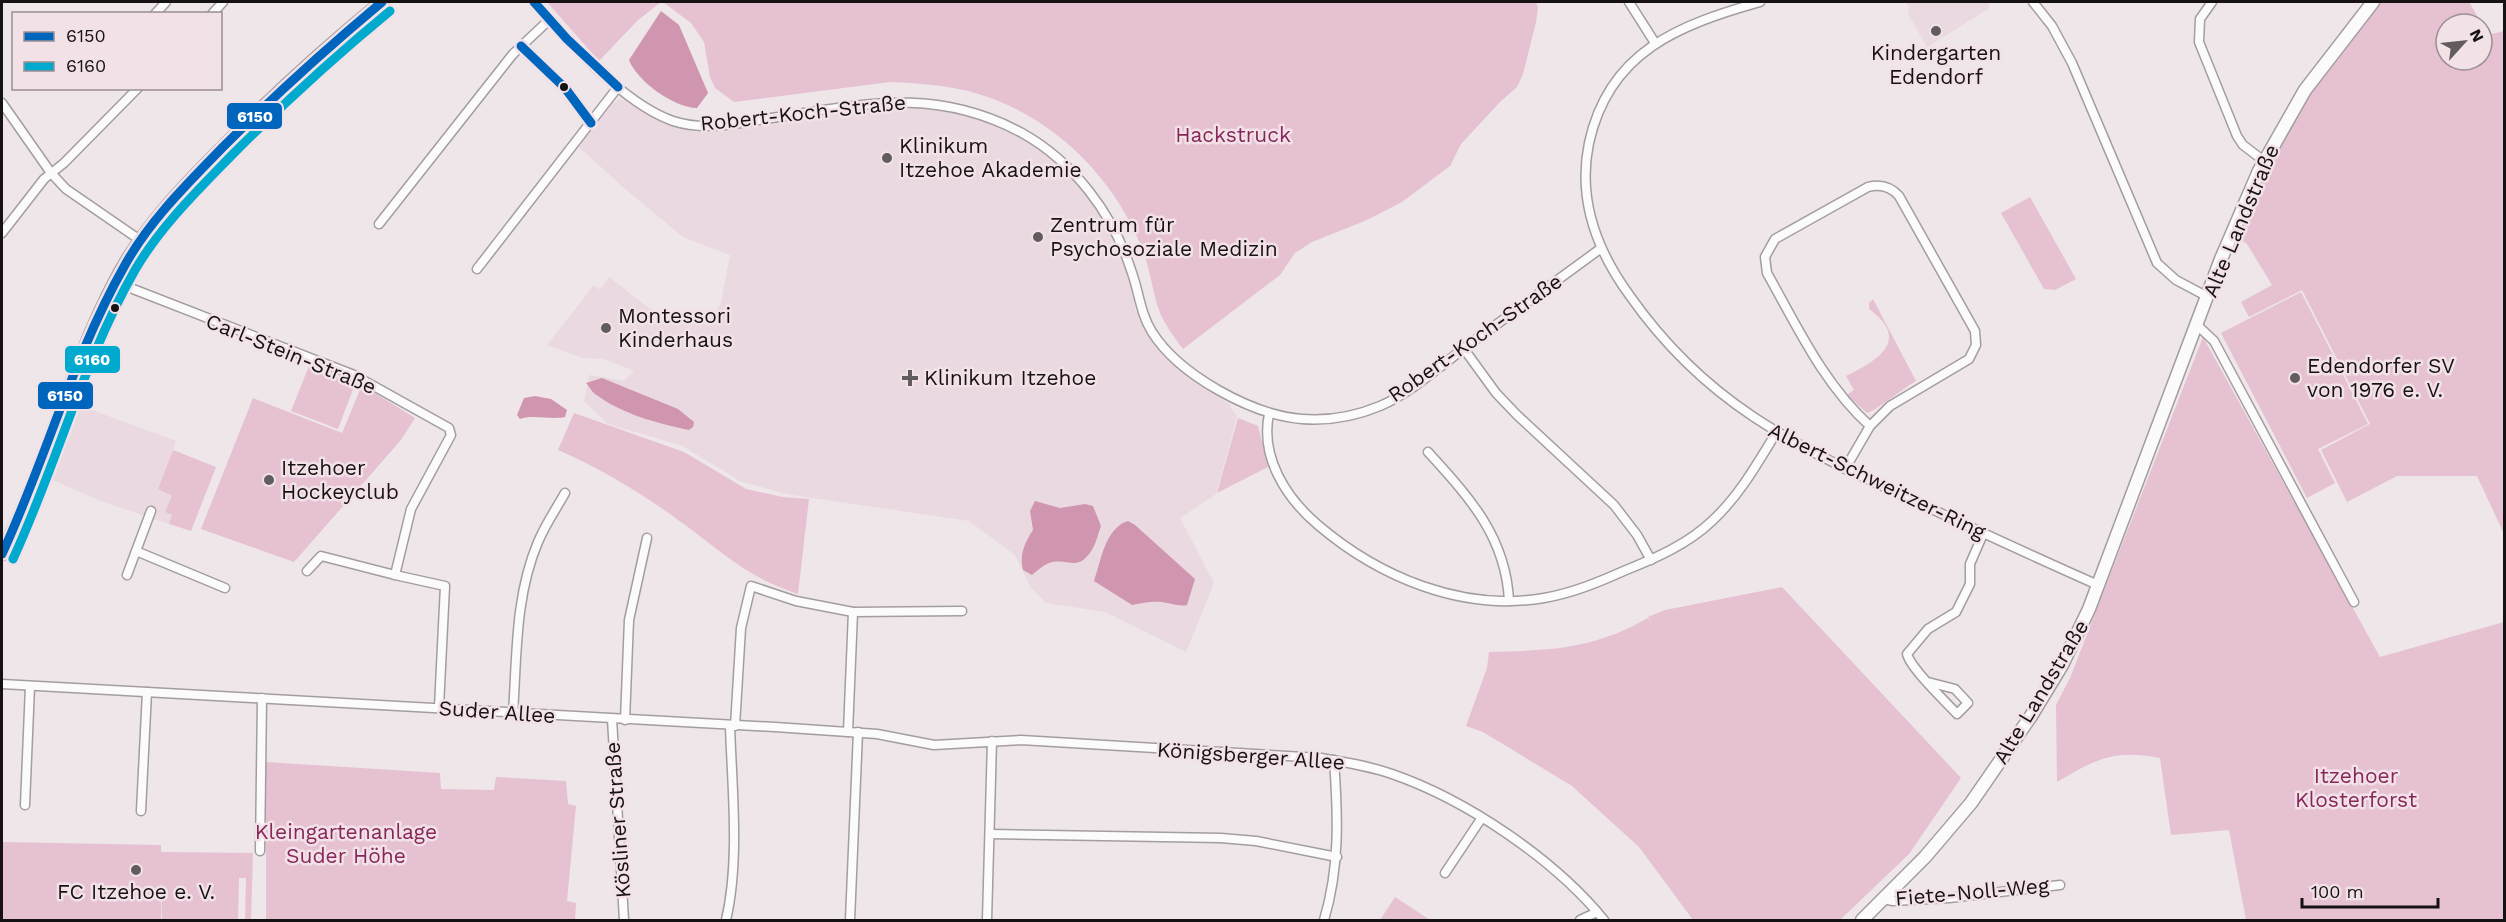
<svg xmlns="http://www.w3.org/2000/svg" width="2506" height="922" viewBox="0 0 2506 922" font-family="'Work Sans',sans-serif">
<style>
.built{fill:#ead9e0}
.green{fill:#e6c1d1}
.water{fill:#d096b0}
.lines{fill:none;stroke-linecap:round;stroke-linejoin:round}
.street-casing{stroke:#a39da0;stroke-width:11}
.secondary-casing{stroke:#a39da0;stroke-width:15}
.street{stroke:#fcfbfc;stroke-width:8}
.secondary{stroke:#fcfbfc;stroke-width:12}
.bus-1-casing{stroke:#f2e2e8;stroke-width:14}
.bus-2-casing{stroke:#f2e2e8;stroke-width:14}
.bus-1{stroke:#0065bd;stroke-width:9}
.bus-2{stroke:#00a9ce;stroke-width:9}
.poi-dot{fill:#625c5e;stroke:#f2e2e8;stroke-width:2}
.bus-dot{fill:#161113;stroke:#f2e2e8;stroke-width:2}
.labels{text-anchor:middle;stroke-width:5;stroke-linejoin:round;paint-order:stroke}
.poi-label{font-size:21px;fill:#161113;stroke:#f2e2e8;text-anchor:start}
.street-label{font-size:21px;fill:#161113;stroke:#f2e2e8}
.park-label{font-size:21px;fill:#862659;stroke:#f2e2e8}
.line-badge{stroke:#f2e2e8;stroke-width:2}
.badge-label{font-size:16px;text-anchor:middle;font-weight:bold;fill:#fff}
</style>
<rect width="100%" height="100%" fill="#eee6e9"/>
<g class="built">
<path d="M1906 2H1988L1990 8 1927 47 1908 14 1909 8Z"/>
<path d="M620 99 629 102 660 122 695 132H721L803 117 900 104 925 107 954 112 1003 128 1029 141 1066 171 1079 184 1100 212 1115 239 1132 283 1135 308 1144 330 1164 357 1229 404 1237 417 1216 494 1180 518 1214 583 1186 652 1105 612 1046 603 1030 586 1015 555 969 521 786 494 740 481 683 446 608 424 584 401 589 375 624 381 634 371 604 359 582 358 547 345 594 285 600 290 609 277 650 309 657 311 651 332 654 325 664 316 699 325 712 317 721 303 730 255 683 237 623 187 579 147 613 103Z"/>
<path d="M73 403 176 441 158 489 172 496 166 512 172 515 169 524 101 501 46 477Z"/>
</g>
<g class="green">
<path d="M547 2H661L638 20 599 61Z"/>
<path d="M663 2H1536L1538 8 1536 22 1523 74 1517 87 1500 102 1461 144 1450 166 1402 202 1367 220 1312 242 1295 253 1280 275 1183 349C1174 337 1164 324 1159 310 1152 290 1150 268 1142 248 1112 173 1047 111 968 91 942 85 916 83 890 82L734 102 715 88 710 77 704 42 691 23Z"/>
<path d="M2380 2H2469L2482 24H2446V60H2482V24L2488 35 2504 31V534L2477 476H2397L2347 502 2321 450 2370 424 2302 290 2249 317 2241 302 2272 285 2247 244 2234 235 2305 98Z"/>
<path d="M2030 197 2076 279 2055 290 2044 289 2001 213Z"/>
<path d="M2301 292 2368 424 2318 449 2335 483 2307 498 2221 333Z"/>
<path d="M1873 299 1916 381C1905 387 1874 412 1867 413L1847 395 1854 390 1846 376C1879 360 1911 340 1869 309V303Z"/>
<path d="M2203 337 2380 657 2504 622V920H2246L2229 830 2171 835 2160 758C2114 749 2096 759 2057 782L2056 705 2070 678Z"/>
<path d="M309 366 355 384 338 429 291 411Z"/>
<path d="M362 385 415 418 401 440 294 562 201 529 253 398 342 433Z"/>
<path d="M574 413 684 452 746 489 783 497 809 499 798 594C746 577 724 553 681 522 643 494 602 469 558 450Z"/>
<path d="M1238 418 1258 426 1268 467 1217 493Z"/>
<path d="M173 450 216 467 191 531 169 524 172 515 165 512 172 496 158 489Z"/>
<path d="M1782 587 1961 778 1909 854 1840 920H1693L1639 847 1572 786 1483 732 1466 726 1487 668 1489 652C1551 650 1592 650 1648 618L1653 626 1648 617 1665 610Z"/>
<path d="M266 762 440 773 441 789 494 790 496 777 566 781 568 804 576 806 567 901 576 903 575 920H266Z"/>
<path d="M2 842 161 845V852L253 853 251 920H245L246 878H239L238 920H162L161 876V920H2Z"/>
<path d="M1395 897 1430 920H1380Z"/>
</g>
<g class="water">
<path d="M661 11 679 25 708 93 697 108C674 108 637 81 629 60Z"/>
<path d="M602 378 678 409 694 422 693 427 689 430C656 423 622 414 595 394 591 391 589 386 586 383Z"/>
<path d="M535 396 551 399 567 410 565 417C551 420 531 414 520 419L517 415 524 398Z"/>
<path d="M1035 501 1060 508 1085 504 1093 506 1101 526C1098 533 1097 541 1093 548 1079 572 1071 559 1052 562 1044 564 1038 570 1032 575L1023 570C1019 555 1025 542 1033 530L1030 511Z"/>
<path d="M1128 521 1135 525 1195 579 1187 605C1178 607 1171 603 1162 602 1151 601 1143 603 1132 605L1094 581C1101 561 1105 528 1128 521Z"/>
</g>
<g class="lines">
<g class="street-casing">
<g id="street">
<path d="M534 2C567 41 624 104 673 121 704 131 734 124 765 119 859 105 933 85 1022 133 1074 162 1113 214 1131 270 1139 291 1140 313 1152 332 1179 375 1252 415 1302 419 1328 421 1356 416 1380 406 1412 392 1439 367 1467 346 1511 314 1556 281 1600 249"/>
<path d="M1629 2 1655 43"/>
<path d="M1760 2C1679 25 1609 51 1589 143 1577 200 1597 251 1630 296 1705 403 1792 444 1906 497 1970 527 2034 557 2098 585"/>
<path d="M2033 2 2052 26 2072 63 2157 263 2176 280 2208 297"/>
<path d="M2212 2 2200 19 2199 42 2237 136 2243 145 2264 161"/>
<path d="M155 14 166 2"/>
<path d="M212 14 223 2"/>
<path d="M2 103 51 173 66 189 140 240"/>
<path d="M379 224 513 54 549 20"/>
<path d="M2 233 44 179 64 163 138 88"/>
<path d="M477 269 618 87"/>
<path d="M115 282 354 375 449 428 451 435 411 509 395 575 445 586 439 707"/>
<path d="M2197 325 2214 341 2354 602"/>
<path d="M1464 349 1496 393 1517 415 1614 505 1637 535 1651 560"/>
<path d="M1269 414C1260 457 1286 498 1318 525 1379 577 1462 612 1544 598 1573 593 1599 582 1626 570 1656 558 1688 544 1712 521 1739 496 1757 464 1776 433"/>
<path d="M1428 452C1468 496 1506 536 1509 601"/>
<path d="M1845 469 1870 426 1890 406 1969 359 1976 345 1975 331 1899 196C1891 187 1880 184 1868 187L1775 239 1765 257 1767 273C1797 326 1824 385 1870 426"/>
<path d="M151 511 136 551 225 588"/>
<path d="M307 571 321 556 395 575"/>
<path d="M127 575 136 551"/>
<path d="M1928 682 1955 689 1968 703 1957 714C1945 701 1911 669 1907 654L1928 629 1956 612 1970 584V564L1983 534"/>
<path d="M2 684 775 727 877 734 934 745 1021 740 1321 758C1345 762 1369 766 1392 774 1467 800 1554 859 1604 920"/>
<path d="M513 713C517 655 515 596 538 542 545 525 556 509 565 493"/>
<path d="M612 719 624 920"/>
<path d="M625 720 629 620 647 538"/>
<path d="M735 726 741 628 751 586 796 601 853 612 962 611"/>
<path d="M848 732 853 612"/>
<path d="M25 805 30 686"/>
<path d="M141 811 147 692"/>
<path d="M990 834 1221 838 1256 841 1337 857"/>
<path d="M260 851 262 698"/>
<path d="M1445 873 1481 819"/>
<path d="M1883 899 1893 901 1949 898 2060 885"/>
<path d="M726 920C740 860 732 788 730 726"/>
<path d="M850 920 858 732"/>
<path d="M987 920 992 741"/>
<path d="M1324 920C1340 867 1338 815 1334 760"/>
<path d="M1580 920 1597 912"/>
</g>
</g>
<g class="secondary-casing">
<g id="secondary">
<path d="M2 554C45 467 70 368 115 282 143 227 185 185 228 142 277 92 328 46 382 2"/>
<path d="M1862 920 1925 857 1971 803 2031 716 2062 665 2089 609 2221 259 2259 171 2305 90 2373 2"/>
</g>
</g>
<use href="#street" class="street"/>
<use href="#secondary" class="secondary"/>
<g class="bus-1-casing">
<g id="bus-1">
<path d="M534 2 567 39 618 87"/>
<path d="M521 46 565 88 591 123"/>
<path d="M2 554C46 459 73 356 125 265 150 220 188 183 224 146 274 96 327 48 382 2"/>
</g>
</g>
<g class="bus-2-casing">
<path id="bus-2" d="M13 559C57 464 83 361 135 270 160 227 197 191 232 155 282 105 334 57 390 11"/>
</g>
<use href="#bus-1" class="bus-1"/>
<use href="#bus-2" class="bus-2"/>
</g>
<g class="poi-dot">
<circle cx="1936" cy="31" r="6"/>
<circle cx="887" cy="158" r="6"/>
<circle cx="1038" cy="237" r="6"/>
<circle cx="606" cy="328" r="6"/>
<path d="M907 369h6v6h6v6h-6v6h-6v-6h-6v-6h6z"/>
<circle cx="2295" cy="378" r="6"/>
<circle cx="269" cy="480" r="6"/>
<circle cx="136" cy="870" r="6"/>
</g>
<g class="bus-dot">
<circle cx="564" cy="87" r="5"/>
<circle cx="115" cy="308" r="5"/>
</g>
<g class="labels">
<g class="poi-label">
<text x="1936" y="60" text-anchor="middle">Kindergarten<tspan x="1936" dy="24">Edendorf</tspan></text>
<text x="899" y="153">Klinikum<tspan x="899" dy="24">Itzehoe Akademie</tspan></text>
<text x="1050" y="232">Zentrum für<tspan x="1050" dy="24">Psychosoziale Medizin</tspan></text>
<text x="618" y="323">Montessori<tspan x="618" dy="24">Kinderhaus</tspan></text>
<text x="2307" y="373">Edendorfer SV<tspan x="2307" dy="24">von 1976 e. V.</tspan></text>
<text x="924" y="385">Klinikum Itzehoe</text>
<text x="281" y="475">Itzehoer<tspan x="281" dy="24">Hockeyclub</tspan></text>
<text x="136" y="899" text-anchor="middle">FC Itzehoe e. V.</text>
</g>
<g class="street-label">
<text transform="translate(803 113) rotate(-6)" y="7">Robert-Koch-Straße</text>
<text transform="translate(2241 221) rotate(-67)" y="7">Alte Landstraße</text>
<text transform="translate(1475 338) rotate(-35)" y="7">Robert-Koch-Straße</text>
<text transform="translate(291 354) rotate(22)" y="7">Carl-Stein-Straße</text>
<text transform="translate(1877 481) rotate(26)" y="7">Albert-Schweitzer-Ring</text>
<text transform="translate(2041 692) rotate(-59)" y="7">Alte Landstraße</text>
<text transform="translate(497 712) rotate(4)" y="7">Suder Allee</text>
<text transform="translate(1251 756) rotate(4)" y="7">Königsberger Allee</text>
<text transform="translate(618 820) rotate(-94)" y="7">Kösliner Straße</text>
<text transform="translate(1972 892) rotate(-5)" y="7">Fiete-Noll-Weg</text>
</g>
<g class="park-label">
<text x="1233" y="142">Hackstruck</text>
<text x="2356" y="783">Itzehoer<tspan x="2356" dy="24">Klosterforst</tspan></text>
<text x="346" y="839">Kleingartenanlage<tspan x="346" dy="24">Suder Höhe</tspan></text>
</g>
</g>
<g class="line-badge">
<rect x="226" y="102" width="57" height="28" rx="6" fill="#0065bd"/>
<rect x="64" y="345" width="57" height="29" rx="6" fill="#00a9ce"/>
<rect x="37" y="381" width="57" height="29" rx="6" fill="#0065bd"/>
</g>
<g class="badge-label">
<text x="255" y="122">6150</text>
<text x="92" y="365">6160</text>
<text x="65" y="401">6150</text>
</g>
<rect width="2506" height="922" fill="none" stroke="#161113" stroke-width="6"/>
<rect x="12" y="12" width="210" height="78" fill="#f2e2e8" stroke="#9a8e93" stroke-width="1.5"/>
<rect x="24" y="32" width="30" height="9" fill="#0065bd" stroke="#9a8e93" stroke-width="1.5"/>
<text x="66" y="42" font-size="18" fill="#161113">6150</text>
<rect x="24" y="62" width="30" height="9" fill="#00a9ce" stroke="#9a8e93" stroke-width="1.5"/>
<text x="66" y="72" font-size="18" fill="#161113">6160</text>
<g transform="translate(2464 42) rotate(63)"><circle r="28" fill="#f2e2e8" stroke="#9a8e93" stroke-width="1.5"/>
<path d="M0-4.5L10 22L0 15L-10 22Z" fill="#625c5e"/>
<text y="-9" font-size="16" font-weight="bold" text-anchor="middle" fill="#161113">N</text>
</g>
<path d="M2302 898v9h136v-9" fill="none" stroke="#161113" stroke-width="3"/>
<text x="2311" y="898" font-size="18" fill="#161113" stroke="#f2e2e8" stroke-width="4.5" paint-order="stroke">100 m</text>
</svg>
